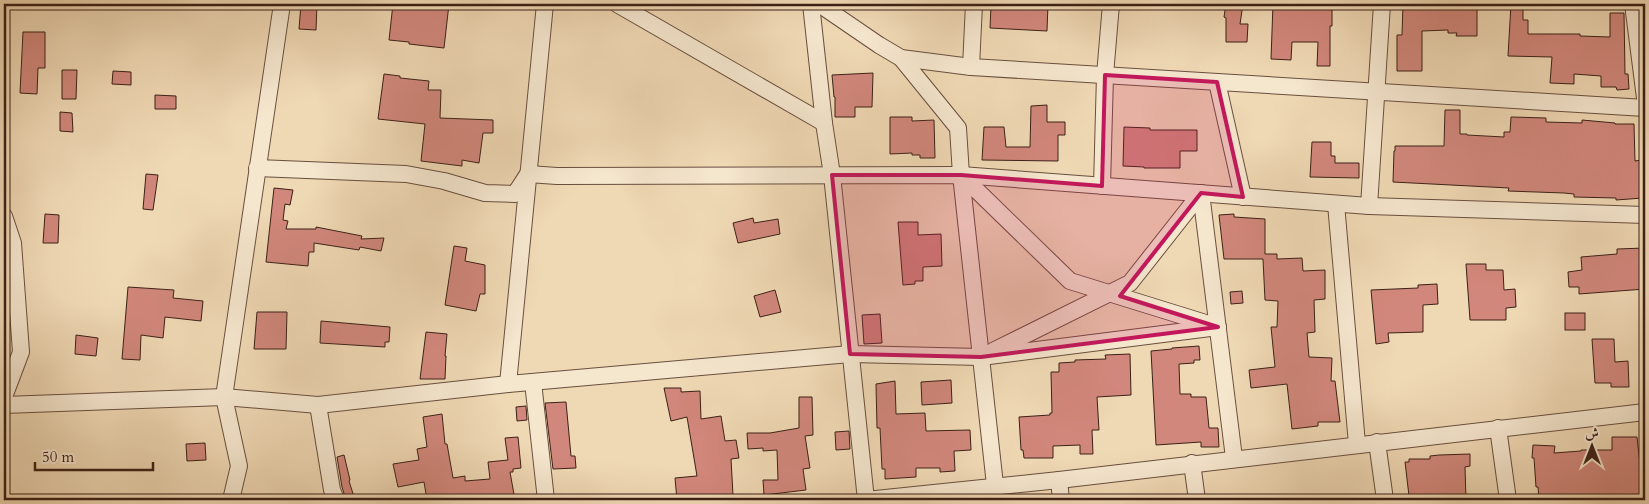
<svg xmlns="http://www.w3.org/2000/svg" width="1649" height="504" viewBox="0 0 1649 504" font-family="Cardo,Amiri,serif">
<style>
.building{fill:#d1877b;stroke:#3c2116}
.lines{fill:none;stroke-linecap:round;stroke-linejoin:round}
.street-casing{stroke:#694f3e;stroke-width:18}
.street{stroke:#f5e6ce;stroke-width:16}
.marked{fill:#c2185b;fill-opacity:0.2;stroke:#c2185b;stroke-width:4;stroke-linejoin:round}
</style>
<rect width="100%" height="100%" fill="#efd8b4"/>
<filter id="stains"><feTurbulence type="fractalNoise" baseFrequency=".004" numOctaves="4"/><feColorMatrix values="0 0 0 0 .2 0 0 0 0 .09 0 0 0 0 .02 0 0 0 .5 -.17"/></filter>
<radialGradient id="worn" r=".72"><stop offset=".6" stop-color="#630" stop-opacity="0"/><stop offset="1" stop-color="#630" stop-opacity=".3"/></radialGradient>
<g class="building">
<path d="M301 4H317L316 30 299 29Z"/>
<path d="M393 4H449L444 48 409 44V42L389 40Z"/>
<path d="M1010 4H1048L1047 31 990 28 991 6 1010 8Z"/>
<path d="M1226 4H1243L1240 24H1248L1247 42H1226V18L1224 17Z"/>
<path d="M1273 4H1332V26H1330V66H1317L1318 42H1292L1291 60 1271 59Z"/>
<path d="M1403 4H1477V36H1456L1457 33H1448V30L1422 31V71H1397V35H1402Z"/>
<path d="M1511 4H1523V20H1528V34H1580V36L1610 37V13H1624L1625 74H1628L1629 89 1617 90 1616 87H1601V76L1574 74V84L1550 83 1552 57 1508 56Z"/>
<path d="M23 32H45V68H38L37 94 20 93Z"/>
<path d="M62 70H77L76 99H62Z"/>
<path d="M113 71 131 72V85L112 84Z"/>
<path d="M873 73 872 107H855V117H835V97H834L832 75Z"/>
<path d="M384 74 400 76V78L429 81 428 90H441L440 118 493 120V133H483L479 163 462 160V166L421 161 425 124 378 119Z"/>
<path d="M155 95 176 96V109H155Z"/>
<path d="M1047 105V122H1065V135H1058V161L982 160 984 127H1004L1006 147H1030L1031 106Z"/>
<path d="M1445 110H1460V134H1467V135L1504 137V132H1510L1511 117 1546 118V122L1582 123V120L1615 123V124H1634L1635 161 1641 160 1643 198 1616 200V198L1574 197V194L1564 193 1508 191 1509 188 1393 182 1394 151H1395V146H1444Z"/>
<path d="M60 112 72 113 73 132 60 131Z"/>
<path d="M890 117H912V121L934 120 935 158H920V155H912V153L890 154Z"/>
<path d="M1124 127 1150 128V130H1197V151H1180V168H1144V167L1123 166Z"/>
<path d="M1312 142H1331V156H1335V163H1359V178L1310 177Z"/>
<path d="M146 174 158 175 153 210 143 209Z"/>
<path d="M274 188 293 190 290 205 285 204 283 220 288 221 286 229H316V227L362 236 361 239 384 238 381 251 360 247 359 250 314 243V252H309L308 266 266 262Z"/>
<path d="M45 214 59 215 58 243H43Z"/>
<path d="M1234 214V217L1265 219V254H1277V259L1302 258 1303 271 1325 270V299L1314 300 1315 332 1307 333 1309 357 1332 358 1331 381H1335L1340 422H1318V426L1292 429 1287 384 1251 388 1249 370 1275 367 1271 327H1277L1278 301 1265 300 1263 259H1224L1219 215Z"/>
<path d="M753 218 754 223 778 219 780 234 738 243 733 223Z"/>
<path d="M898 222H918V235L941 234 942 266 923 267V281H915V284L903 285Z"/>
<path d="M454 246 467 248 465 261 485 265V294H480L476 311 445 305Z"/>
<path d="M1645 248V289L1579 294V287H1569L1568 272 1582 270 1581 257 1617 254V249Z"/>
<path d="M1466 264H1486V270H1503L1504 290 1515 289 1516 307 1506 308V320H1470Z"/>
<path d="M1437 284 1438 304 1423 305V332L1388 333 1389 342 1376 344 1371 290 1418 288V285Z"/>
<path d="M128 287 174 290 173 298 203 301 201 321 165 317 163 338 141 335 140 360 122 359Z"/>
<path d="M775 290 781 312 760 317 754 296Z"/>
<path d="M1242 291 1243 303 1231 304 1230 292Z"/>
<path d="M257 312H287L286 349H254Z"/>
<rect x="1565" y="313" width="20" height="17"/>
<path d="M880 314 882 343 864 344 862 315Z"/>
<path d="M321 321 390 327 389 342H385V347L320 343Z"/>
<path d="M426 332 447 334 445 356H446L445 379H420Z"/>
<path d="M76 335 98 338 96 356 75 354Z"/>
<path d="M1592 339H1614L1615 362 1628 361 1629 387H1611V383H1595Z"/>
<path d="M1199 346 1200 360H1194V363L1179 364 1180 394H1191V397H1206L1209 428H1218L1219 447H1201V442L1156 445 1151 351 1172 349V348Z"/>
<path d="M1130 354 1131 395 1097 397 1099 430H1092L1093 454H1080V445L1053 446V458H1024L1023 450H1021L1019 417 1050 415V413H1052L1051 372H1059V363L1075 362V360L1106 359 1105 355Z"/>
<path d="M951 380 952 403 922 405 921 382Z"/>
<path d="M895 381 896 414 925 413 926 431 970 430 971 450 954 451 955 471 940 472V468H916V477L885 479V469H882L880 428H877L876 384Z"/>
<path d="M664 388H681V392L700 391 701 419 721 416 725 441 736 440 739 458 731 459 733 495 704 496 705 500H677L675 478 697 476 687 417 671 421Z"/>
<path d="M799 397H812L813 435 805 436 810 468 803 469 806 490 764 495 763 480H778L777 450 763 451V448L748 449 747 433H770L799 428Z"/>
<path d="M566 402 571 456H575L576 468 553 469 545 403Z"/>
<path d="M526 406 527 420 517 421 516 407Z"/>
<path d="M442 414 445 444H447L453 478 465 476V481L490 479 488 462 508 460 505 438 518 437 521 468 513 469V472H510L515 500H427L424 482 398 487 393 464 419 460 417 449 427 447 423 417Z"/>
<path d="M849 431 850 449 836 450 835 432Z"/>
<path d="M1612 437H1637L1644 500H1539L1538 487H1536L1534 458H1532L1533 445 1555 446 1554 453 1581 451V450H1612Z"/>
<path d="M205 443 206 460 187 461 186 444Z"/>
<path d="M1470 454V466L1465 467 1466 500H1441V498L1419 500V495L1409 496 1405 462H1409V459H1430V456L1439 455Z"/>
<path d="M344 455 350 480 349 481 355 500H346L342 487 337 457Z"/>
</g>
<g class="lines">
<g class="street-casing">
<g id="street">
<path d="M617 4 824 123"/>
<path d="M811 4 824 123 832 175 866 500"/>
<path d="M819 4 879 45 901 58 971 67 1645 108"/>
<path d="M1633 4 1645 98"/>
<path d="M901 58 958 128 961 175 995 485"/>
<path d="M971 67 974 4"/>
<path d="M1217 82 1243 197"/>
<path d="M257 168 406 174 444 181 485 193 515 194 528 174 557 176 961 175 1369 206 1645 215"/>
<path d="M961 175 1070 281 1212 325"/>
<path d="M1102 186 1105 75 1111 4"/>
<path d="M1201 193 1234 458"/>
<path d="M1336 204 1357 444"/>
<path d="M1369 206 1382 4"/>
<path d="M4 216 13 243 21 352 4 397"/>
<path d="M993 351 1130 283 1201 193"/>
<path d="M533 382 546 500"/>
<path d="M508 384 545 4"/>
<path d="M4 405 224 397 318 405 508 384 850 354 981 357 1218 327"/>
<path d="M318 405 332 490 336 500"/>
<path d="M1498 428 1508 500"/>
<path d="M1377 442 1385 500"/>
<path d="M1192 463 1197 500"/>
<path d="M1059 480 1061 500"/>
<path d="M231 500 239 466 224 397 282 4"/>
<path d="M866 500 1059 480 1645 412"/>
</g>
</g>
<use href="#street" class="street"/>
</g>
<path class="marked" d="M1105 75 1217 82 1243 197 1201 193 1120 296 1218 327 981 357 850 354 832 175H961L1102 186Z"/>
<rect width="1649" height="504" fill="none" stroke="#efd8b4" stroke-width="20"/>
<rect x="5" y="5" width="1639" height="494" fill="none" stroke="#3c2116" stroke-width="2.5"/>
<rect x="10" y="10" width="1629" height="484" fill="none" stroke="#3c2116"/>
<g transform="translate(1592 446)" stroke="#f5e6ce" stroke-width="4" paint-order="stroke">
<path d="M0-4L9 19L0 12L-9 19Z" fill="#3c2116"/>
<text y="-8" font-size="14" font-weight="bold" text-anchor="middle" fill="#3c2116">ش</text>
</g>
<path d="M35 462v8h118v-8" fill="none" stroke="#3c2116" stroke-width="2.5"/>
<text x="42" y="462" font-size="15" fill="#3c2116" stroke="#f5e6ce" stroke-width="4" paint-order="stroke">50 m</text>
<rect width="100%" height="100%" filter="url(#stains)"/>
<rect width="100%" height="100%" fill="url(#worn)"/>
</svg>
